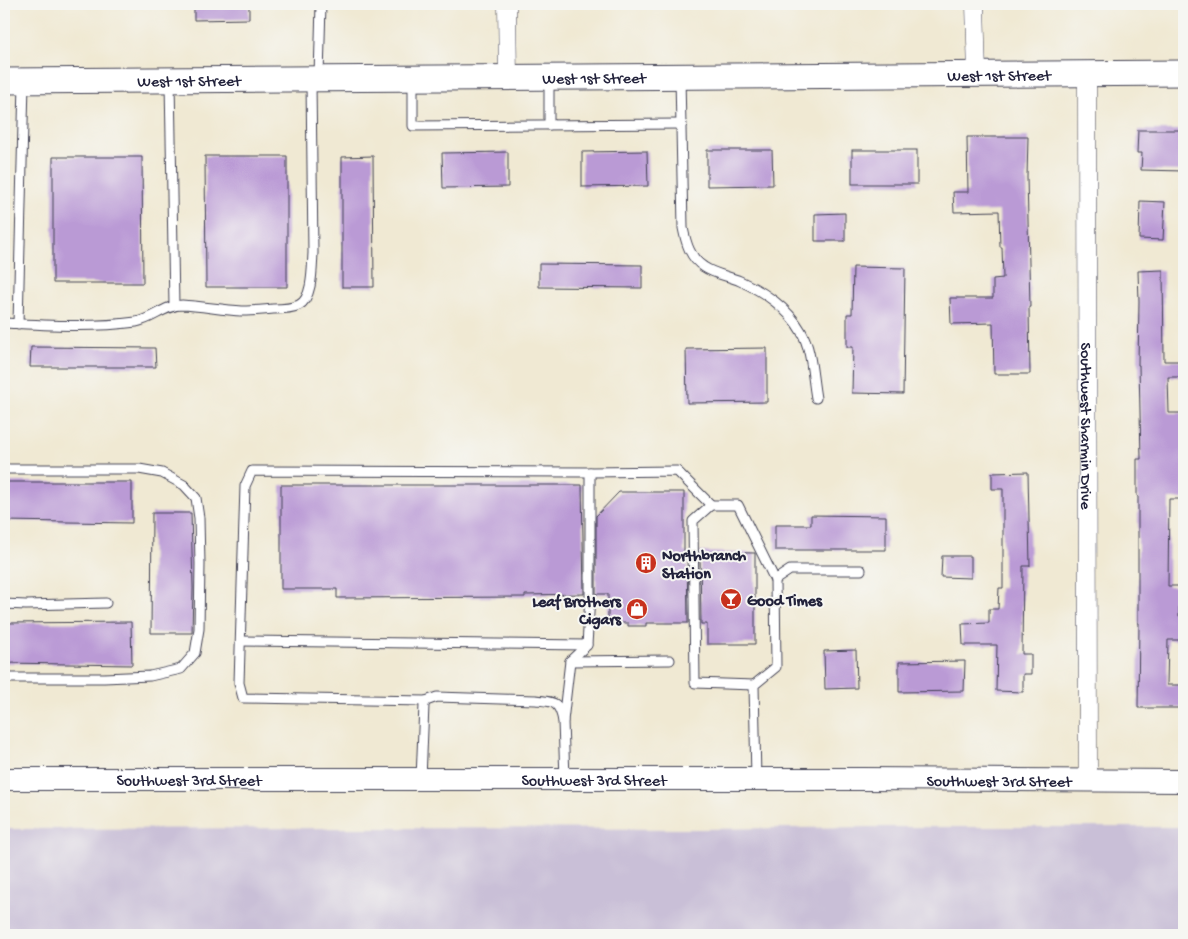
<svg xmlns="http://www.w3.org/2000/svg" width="1188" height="939" viewBox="0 0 1188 939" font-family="'Gochi Hand',sans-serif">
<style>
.industrial{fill:#c9bfd7}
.building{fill:#ba9ad5}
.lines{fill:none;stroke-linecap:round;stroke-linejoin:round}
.service-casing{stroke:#414052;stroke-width:11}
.minor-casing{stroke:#414052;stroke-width:19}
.tertiary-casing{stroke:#414052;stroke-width:24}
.secondary-casing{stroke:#414052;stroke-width:27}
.service{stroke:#fff;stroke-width:9}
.minor{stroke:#fff;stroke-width:18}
.tertiary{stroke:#fff;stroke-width:22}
.secondary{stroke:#fff;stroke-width:25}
.labels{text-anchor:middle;stroke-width:4;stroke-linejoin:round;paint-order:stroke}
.street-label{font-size:16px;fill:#22223b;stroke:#f6f6f2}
.poi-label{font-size:16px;font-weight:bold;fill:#22223b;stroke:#f6f6f2;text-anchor:start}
</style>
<rect width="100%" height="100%" fill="#f6f6f2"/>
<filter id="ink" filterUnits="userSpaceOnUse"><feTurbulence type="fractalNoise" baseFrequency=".02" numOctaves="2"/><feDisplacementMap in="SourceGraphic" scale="10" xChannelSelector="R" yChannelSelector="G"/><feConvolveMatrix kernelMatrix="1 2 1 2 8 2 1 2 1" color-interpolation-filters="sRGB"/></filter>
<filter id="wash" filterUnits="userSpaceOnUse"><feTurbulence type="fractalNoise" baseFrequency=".0096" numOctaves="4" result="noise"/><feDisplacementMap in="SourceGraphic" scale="20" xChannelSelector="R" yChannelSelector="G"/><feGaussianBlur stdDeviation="1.12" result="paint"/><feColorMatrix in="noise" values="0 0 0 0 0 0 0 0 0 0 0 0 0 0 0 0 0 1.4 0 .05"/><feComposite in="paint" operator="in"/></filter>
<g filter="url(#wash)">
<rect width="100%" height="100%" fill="#f0e9d3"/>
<path class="industrial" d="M869 827H1184V935H4V829L380 828 701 829Z"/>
<g id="blocks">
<g class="building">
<path d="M194 4H249V19L194 20Z"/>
<path d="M1138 130H1184V171L1141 170 1142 153H1137Z"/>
<path d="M967 137H1028L1027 177 1030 307H1029L1030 374H994L993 323 951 324 950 298H993V279L1003 278 1002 247H1000L999 211 954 212 953 192H968Z"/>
<path d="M707 150H772L773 185 707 186Z"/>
<rect x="852" y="150" width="65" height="34"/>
<path d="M647 151 648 186 582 187V152Z"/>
<path d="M508 152V187L443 188 442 153Z"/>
<path d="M205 156H287V287H206Z"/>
<path d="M373 156 374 287H342V157Z"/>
<path d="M53 157H142L143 283H53Z"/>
<path d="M1140 201 1165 202 1163 240 1139 239Z"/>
<path d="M845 213V241H815V214Z"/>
<path d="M539 264 642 265V288L539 287Z"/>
<path d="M853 267 905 268 903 394 852 393 853 347H847V314H852Z"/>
<path d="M1163 270 1164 361H1184V377H1168L1169 413H1184V499H1169L1168 586H1179V616H1184V640H1168L1167 685H1184V708H1138L1139 623H1138V496H1137V459H1141L1139 365H1138L1139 301 1138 271Z"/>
<path d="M31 347 155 348 156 367H30Z"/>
<path d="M767 348V402L687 403 686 349Z"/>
<path d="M1028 472 1030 566H1023L1022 654H1031V674H1023V692L996 691 997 645H963L962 624 989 623V609H998L999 588H1003V489H992V473Z"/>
<path d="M4 482H132V523L4 521Z"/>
<path d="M281 485H582L584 594 525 595V597L337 598V589H281Z"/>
<path d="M619 492H684V552H687L688 623H646V626H628V623H608V594H596V516Z"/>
<path d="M152 513H191L193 588 192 633H151Z"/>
<path d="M811 515 886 516V550H775V525H811Z"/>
<path d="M700 552 755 553V644H707V624H701Z"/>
<path d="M942 556H971V578L941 577Z"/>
<path d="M131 622 132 665 4 663V623Z"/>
<path d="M856 650 857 688 825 689 824 651Z"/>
<path d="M965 661 964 691 899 692V662Z"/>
</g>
</g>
</g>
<g filter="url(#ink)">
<use href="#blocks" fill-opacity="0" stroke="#414052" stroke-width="1"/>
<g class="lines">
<g class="service-casing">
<g id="service">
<path d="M319 76 321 4"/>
<path d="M680 77 683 228C686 243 690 258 704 267 714 274 728 276 740 281 763 291 788 308 801 331 812 350 812 376 816 398"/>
<path d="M549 78V125"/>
<path d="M413 79V126L682 124"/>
<path d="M170 82 174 306"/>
<path d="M4 323C48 325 92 328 136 322 153 319 165 305 182 305 202 306 222 310 242 311 252 311 263 310 273 309 281 309 291 309 299 305 313 298 312 267 313 253L311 82"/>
<path d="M18 324 24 83"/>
<path d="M4 469H139L162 473 184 485 196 498 199 518 200 564 199 629 195 653 181 669 150 676 104 678H4"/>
<path d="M590 472 677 471 711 505"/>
<path d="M4 604 26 605 106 603"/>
<path d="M241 641 587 645"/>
<path d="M570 661 670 660"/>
<path d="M754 685 695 683 693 521 711 505H738L775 580"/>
<path d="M426 701 243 698 239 683 245 486 252 471 590 472V597L587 645 570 661 563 721"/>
<path d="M421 779 424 705 426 701 437 697 536 700C554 702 559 701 563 721L565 779"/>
<path d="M756 779 754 685 776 667 775 580 790 570H861"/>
</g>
</g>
<g class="minor-casing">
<g id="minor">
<path d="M507 4 508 78"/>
<path d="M975 4 977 75"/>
<path id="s1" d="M1087 74 1088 780"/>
</g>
</g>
<g class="tertiary-casing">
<g id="tertiary">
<path id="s2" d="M4 779H863L1184 781"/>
</g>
</g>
<g class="secondary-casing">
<g id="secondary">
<path id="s3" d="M4 81 1184 73"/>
</g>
</g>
<use href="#service" class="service"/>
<use href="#minor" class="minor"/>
<use href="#tertiary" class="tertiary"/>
<use href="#secondary" class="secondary"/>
</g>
</g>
<defs>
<g id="building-disc" transform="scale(1.125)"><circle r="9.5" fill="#c8321e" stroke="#f6f6f2"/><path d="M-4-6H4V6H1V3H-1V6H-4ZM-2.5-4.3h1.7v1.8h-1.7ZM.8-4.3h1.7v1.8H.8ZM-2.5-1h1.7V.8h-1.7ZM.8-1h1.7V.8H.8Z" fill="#fff"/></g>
<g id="bar-disc" transform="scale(1.125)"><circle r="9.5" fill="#c8321e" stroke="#f6f6f2"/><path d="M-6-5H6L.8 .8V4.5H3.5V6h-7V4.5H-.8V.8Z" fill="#fff"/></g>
<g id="shop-disc" transform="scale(1.125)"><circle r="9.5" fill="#c8321e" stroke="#f6f6f2"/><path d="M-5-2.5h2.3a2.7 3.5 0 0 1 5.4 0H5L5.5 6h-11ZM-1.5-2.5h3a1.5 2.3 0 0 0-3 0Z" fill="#fff"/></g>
</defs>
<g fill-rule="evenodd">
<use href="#building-disc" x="646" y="563"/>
<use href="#bar-disc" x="731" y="599"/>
<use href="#shop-disc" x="637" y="609"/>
</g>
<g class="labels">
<g class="street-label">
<text dy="6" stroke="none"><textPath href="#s3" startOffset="995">West 1st Street</textPath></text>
<text dy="6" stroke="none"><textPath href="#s3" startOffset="590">West 1st Street</textPath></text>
<text dy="6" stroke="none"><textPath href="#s3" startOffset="185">West 1st Street</textPath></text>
<text dy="6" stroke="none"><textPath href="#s1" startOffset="352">Southwest Sharmin Drive</textPath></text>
<text dy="6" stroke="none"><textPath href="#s2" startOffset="185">Southwest 3rd Street</textPath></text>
<text dy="6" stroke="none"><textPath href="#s2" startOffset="590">Southwest 3rd Street</textPath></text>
<text dy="6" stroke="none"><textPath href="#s2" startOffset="995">Southwest 3rd Street</textPath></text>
</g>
<g class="poi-label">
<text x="662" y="560">Northbranch<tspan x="662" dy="18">Station</tspan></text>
<text x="747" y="605">Good Times</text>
<text x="621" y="606" text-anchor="end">Leaf Brothers<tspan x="621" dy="18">Cigars</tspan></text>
</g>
</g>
<rect width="1188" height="939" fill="none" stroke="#f6f6f2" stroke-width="20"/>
</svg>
